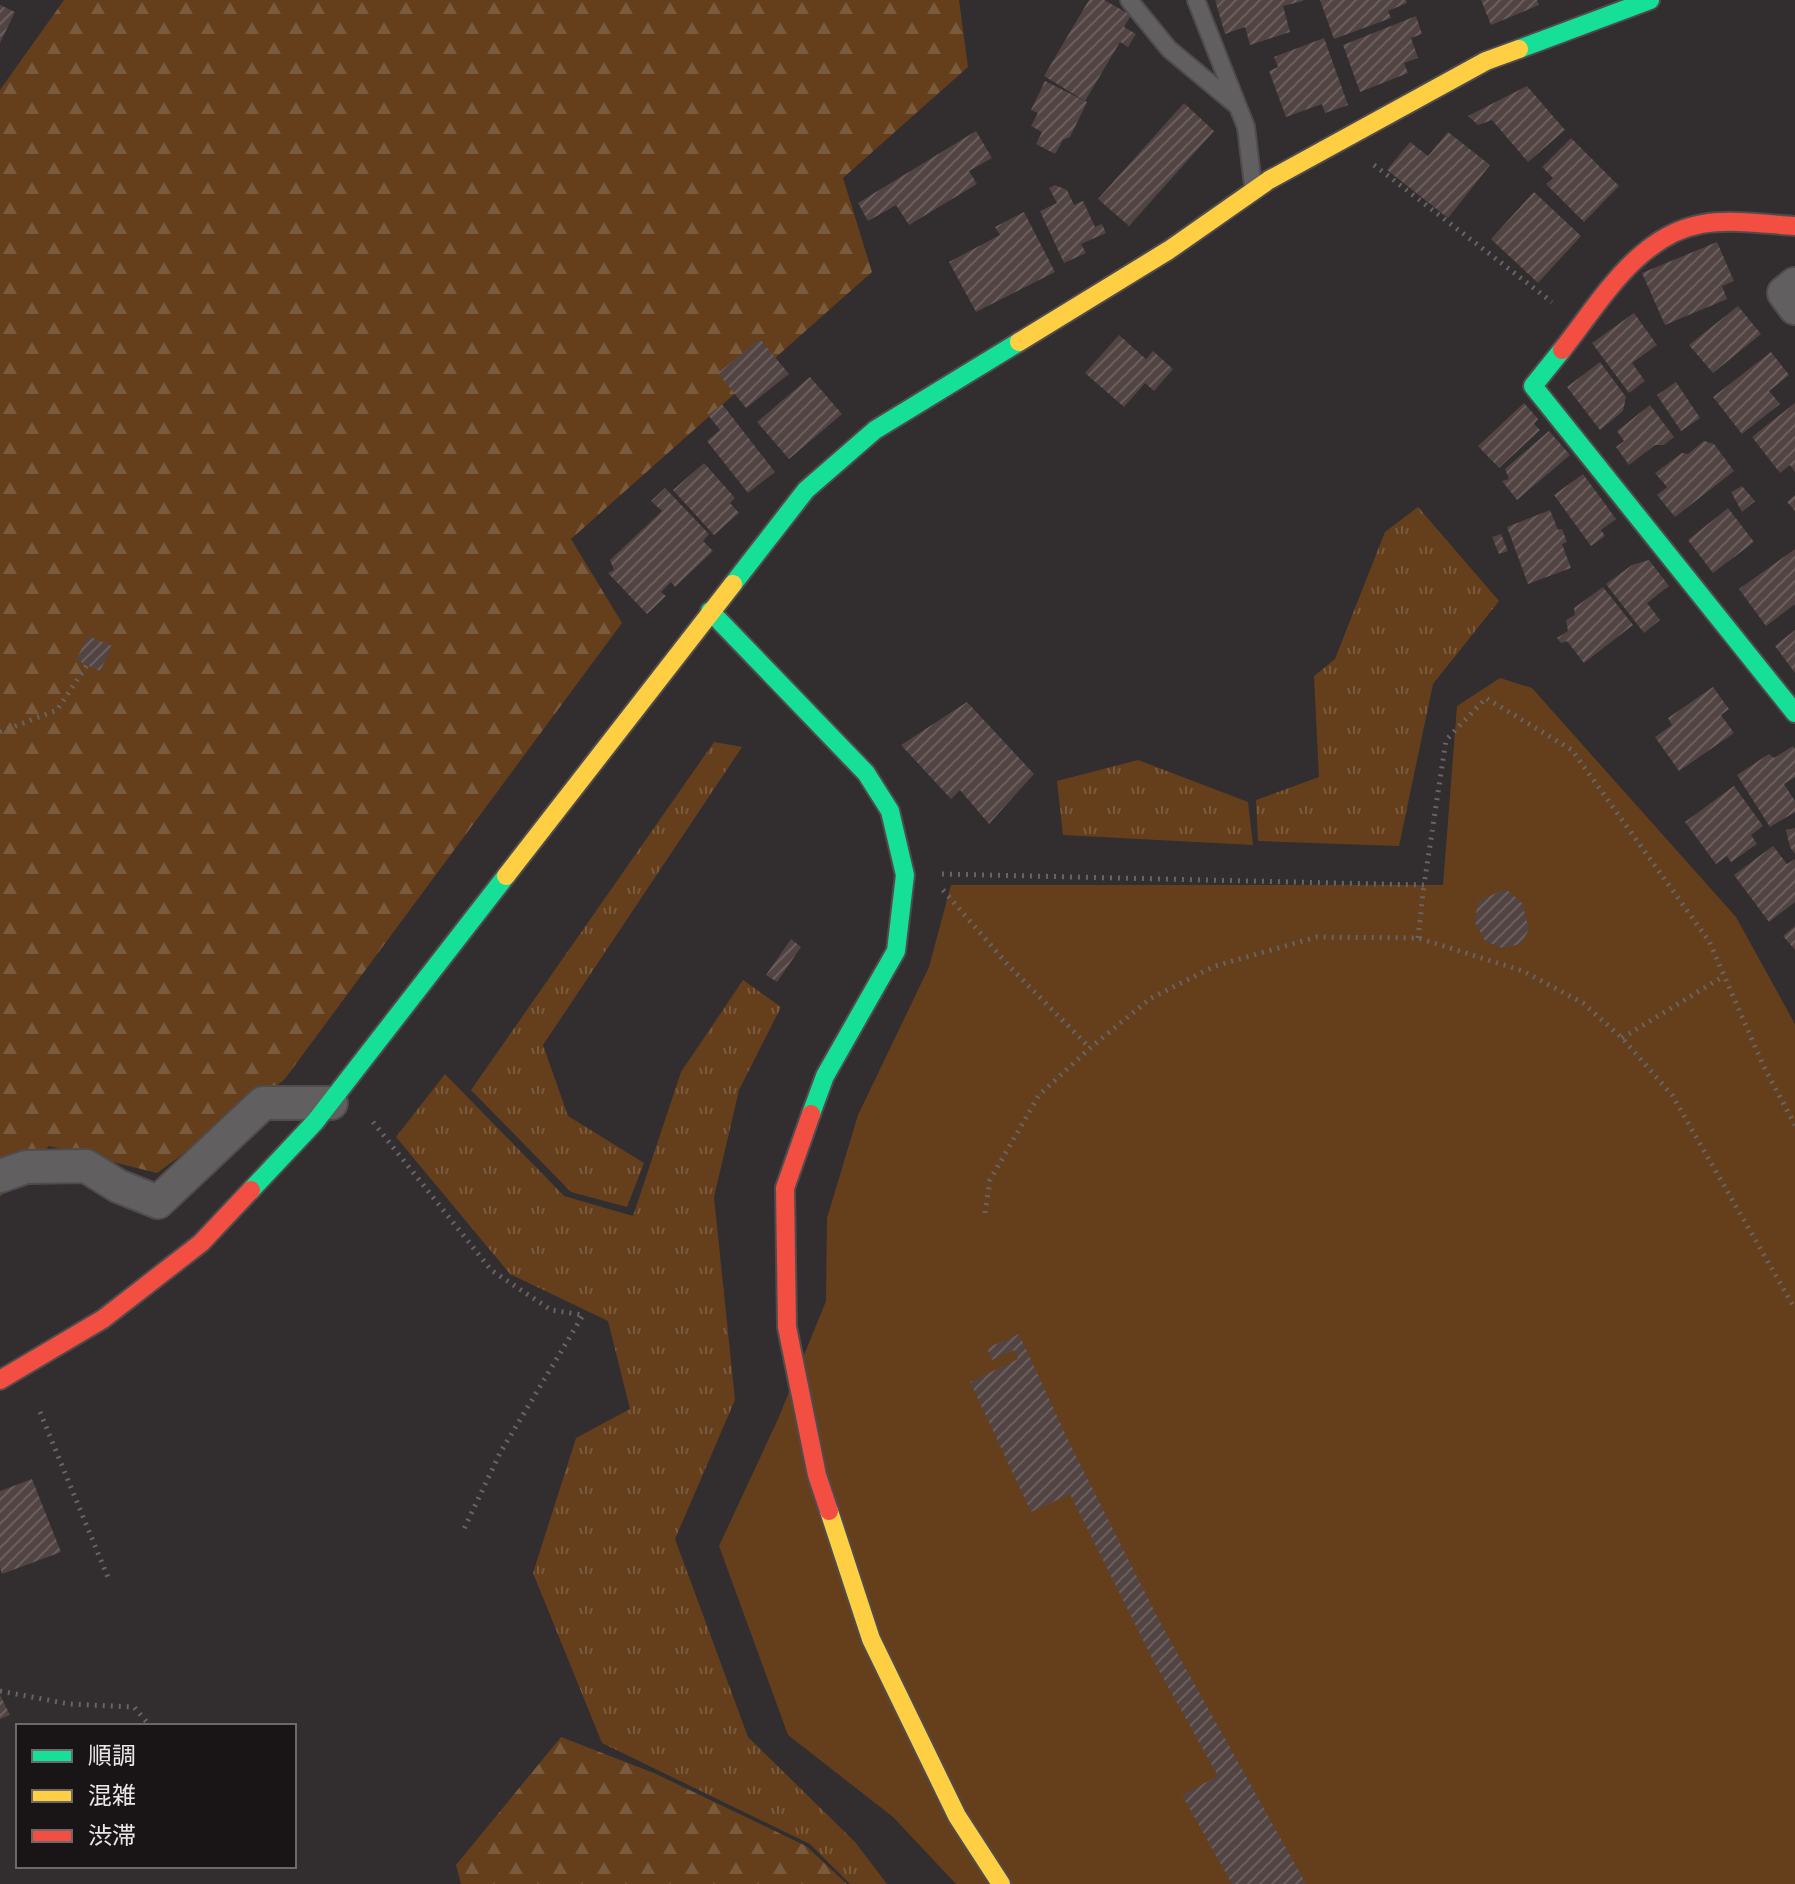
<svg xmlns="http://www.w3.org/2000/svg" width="1795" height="1884" viewBox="0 0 1795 1884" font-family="Raleway,'Noto Sans JP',sans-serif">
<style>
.grass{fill:url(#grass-tufts)}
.forest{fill:url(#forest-firs)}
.pitch{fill:#653f1c}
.building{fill:url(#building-hatch)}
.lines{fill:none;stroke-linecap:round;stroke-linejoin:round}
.lane-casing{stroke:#504c4d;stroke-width:20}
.street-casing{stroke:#504c4d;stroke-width:36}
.fast-casing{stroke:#504c4d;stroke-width:22}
.slow-casing{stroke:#504c4d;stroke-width:22}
.jam-casing{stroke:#504c4d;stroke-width:22}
.path{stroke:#686465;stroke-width:5;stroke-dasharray:2 6;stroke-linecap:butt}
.lane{stroke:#615f60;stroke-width:16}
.street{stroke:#615f60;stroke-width:32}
.fast{stroke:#16e098;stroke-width:18}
.slow{stroke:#ffcf43;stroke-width:18}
.jam{stroke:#f24e42;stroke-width:18}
</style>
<defs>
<pattern id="grass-tufts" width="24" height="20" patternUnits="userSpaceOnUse" patternTransform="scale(2)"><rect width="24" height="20" fill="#653f1c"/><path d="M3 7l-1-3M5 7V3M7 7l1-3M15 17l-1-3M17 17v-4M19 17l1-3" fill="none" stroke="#7b5b3d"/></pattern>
<pattern id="forest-firs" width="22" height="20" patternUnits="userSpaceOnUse" patternTransform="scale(2)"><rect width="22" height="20" fill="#653f1c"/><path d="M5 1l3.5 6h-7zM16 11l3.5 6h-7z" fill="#7b5b3d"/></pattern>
<pattern id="building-hatch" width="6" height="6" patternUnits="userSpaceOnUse" patternTransform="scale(2)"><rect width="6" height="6" fill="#524443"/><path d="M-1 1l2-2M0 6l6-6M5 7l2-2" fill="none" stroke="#6b5f5e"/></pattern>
</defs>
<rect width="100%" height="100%" fill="#322d2f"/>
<g class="grass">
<path d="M1418 507 1499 601 1433 684 1399 846 1258 841 1256 800 1319 777 1314 676 1335 659 1385 532Z"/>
<path d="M714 742 742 747 543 1045 568 1116 644 1163 627 1207 571 1192 471 1090Z"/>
<path d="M1138 760 1248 802 1253 845 1063 835 1057 781Z"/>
<path d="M743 980 781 1007 739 1090 714 1197 735 1400 675 1539 748 1737 855 1842 887 1884H850L810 1844 602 1743 533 1573 576 1438 630 1409 608 1321 510 1274 396 1137 445 1074 564 1196 633 1216 681 1072Z"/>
</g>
<g class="forest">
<path d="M64 0H959L968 67 843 178 872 272 571 539 622 623 284 1080 157 1173 49 1146 0 1197V90Z"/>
<path d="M561 1737 654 1773 806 1846 847 1884H461L456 1865Z"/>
</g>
<path class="pitch" d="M1500 678 1532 688 1736 917 1795 1024V1884H956L893 1817 788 1735 719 1546 778 1419 826 1301 827 1218 858 1115 929 967 951 885H1443L1457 706Z"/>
<g class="building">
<path d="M1089 0H1104L1131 15 1124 27 1136 34 1128 47 1120 42 1085 101 1044 76Z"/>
<path d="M1215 0H1303V1L1283 6 1290 32 1250 45 1245 27 1225 34Z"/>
<path d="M1320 0H1406L1407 3 1388 11 1391 18 1334 39Z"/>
<path d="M1481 0H1537L1539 5 1491 25Z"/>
<path d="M0 5 15 12 0 43Z"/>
<path d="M1416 16 1422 34 1411 38 1418 58 1404 63 1408 73 1360 92 1343 45Z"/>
<path d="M1324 38 1348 105 1325 113 1322 104 1286 117 1269 71 1278 67 1274 57Z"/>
<path d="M1045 81 1087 102 1070 137 1063 140 1055 154 1036 144 1042 132 1031 126 1038 113 1031 110Z"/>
<path d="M1527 86 1565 130 1528 162 1492 120 1478 125 1468 116Z"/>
<path d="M1184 103 1214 131 1129 226 1098 199Z"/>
<path d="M976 131 992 158 969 171 977 184 909 225 896 205 868 221 858 203Z"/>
<path d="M1448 132 1490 165 1448 218 1387 170 1410 142 1428 156Z"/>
<path d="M1571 138 1619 186 1584 222 1546 184 1553 178 1542 167Z"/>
<path d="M1055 185 1067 190 1074 205 1083 201 1095 227 1102 224 1106 233 1081 244 1086 253 1064 263 1040 211 1057 203 1049 188Z"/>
<path d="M1534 192 1581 236 1538 283 1491 239Z"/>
<path d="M1024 212 1055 272 976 312 949 262 1000 235 995 227Z"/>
<path d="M1717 242 1734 281 1722 286 1727 299 1665 325 1642 273Z"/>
<path d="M1738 306 1761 334 1713 373 1689 345Z"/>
<path d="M1634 313 1657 345 1632 363 1645 381 1629 393 1592 343Z"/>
<path d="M1119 335 1146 359 1153 351 1173 369 1154 391 1145 383 1124 407 1085 373Z"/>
<path d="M760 339 789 374 746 408 718 373Z"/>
<path d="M1771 352 1789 375 1769 391 1780 404 1742 434 1713 397Z"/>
<path d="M1600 362 1626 397 1623 411 1600 430 1567 387Z"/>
<path d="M810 377 842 414 789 459 757 422Z"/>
<path d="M1676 382 1700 418 1681 431 1657 395Z"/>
<path d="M1524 403 1538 419 1534 424 1540 430 1499 468 1478 446Z"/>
<path d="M1795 403V472L1790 465 1780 473 1752 437Z"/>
<path d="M722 404 775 472 748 493 707 441 720 430 708 415Z"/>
<path d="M1650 405 1674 437 1664 445H1655L1629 465 1616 447 1624 441 1617 431Z"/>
<path d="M1549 431 1570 455 1517 500 1502 481 1509 479 1505 469Z"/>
<path d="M1704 441 1714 444 1734 471 1675 517 1657 495 1667 487 1655 473 1682 453 1688 454Z"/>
<path d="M704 463 735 498 730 503 739 513 714 535 673 490Z"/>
<path d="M1583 474 1616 519 1601 530 1605 536 1591 546 1554 495Z"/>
<path d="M1742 486 1755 501 1742 512 1731 492Z"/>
<path d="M665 488 709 534 703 541 713 551 675 587 671 582 661 592 666 596 647 614 608 573 614 570 610 560 662 511 651 501Z"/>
<path d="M1795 495V511L1787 502Z"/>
<path d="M1728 508 1754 542 1713 573 1688 540Z"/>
<path d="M1550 510 1558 530 1562 529 1567 542 1562 544 1571 568 1528 584 1507 527Z"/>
<path d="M1501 534 1508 551 1499 554 1492 537Z"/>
<path d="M1795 549V604L1766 626 1739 589Z"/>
<path d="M1649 560 1669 586 1647 603 1660 620 1644 633 1606 584 1632 565Z"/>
<path d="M1603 587 1633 625 1584 663 1567 641 1561 643 1557 638 1568 631 1566 620 1575 615 1574 608Z"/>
<path d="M1795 630V673L1775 646Z"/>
<path d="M88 636 112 646 100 671 76 660Z"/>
<path d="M1713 687 1729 709 1721 715 1734 733 1679 771 1655 737 1672 725 1668 718Z"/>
<path d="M967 702 1034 774 989 824 960 790 951 799 901 745Z"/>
<path d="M1793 746 1795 749V777L1784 784 1795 801V812L1770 827 1737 775 1769 754 1774 758Z"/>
<path d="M1734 786 1763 826 1751 835 1757 844 1731 862 1727 856 1716 864 1685 822Z"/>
<path d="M1795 828V854L1790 847 1786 830Z"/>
<path d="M1773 846 1787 864 1795 859V902L1769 922 1734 875Z"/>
<path d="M1506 889 1522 903 1529 929 1521 944 1502 948 1485 941 1475 922 1478 901Z"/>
<path d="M1795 926V950L1783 936Z"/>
<path d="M791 939 801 947 777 982 766 975Z"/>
<path d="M1019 1334 1071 1446 1161 1624 1306 1884H1232L1182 1795 1218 1776 1154 1662 1070 1494 1031 1512 970 1382 1018 1359 1014 1350 992 1360 987 1348Z"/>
<path d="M32 1479 61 1552 2 1574 0 1568V1491Z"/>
<path d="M0 1695 10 1715 0 1719Z"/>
</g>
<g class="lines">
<g class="lane-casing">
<g id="lane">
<path d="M1129 0 1169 49 1235 104"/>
<path d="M1196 0 1246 127 1253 185"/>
</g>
</g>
<g class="street-casing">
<g id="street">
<path d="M1795 284 1784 293 1795 308"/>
<path d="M0 1176 26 1167 86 1166 118 1186 158 1202 263 1103H331"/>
</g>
</g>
<g class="fast-casing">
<g id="fast">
<path d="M1519 49 1650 0"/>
<path d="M1562 350 1533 386 1795 713"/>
<path d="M733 584 806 490 875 430 1019 342"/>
<path d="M710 611 866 773 890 811 905 875 896 951 825 1076 811 1114"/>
<path d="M251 1190 315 1122 506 876"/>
</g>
</g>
<g class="slow-casing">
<g id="slow">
<path d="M1019 342 1169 250 1269 180 1486 61 1519 49"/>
<path d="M506 876 733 584"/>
<path d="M829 1511 871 1639 957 1816 1001 1884"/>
</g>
</g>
<g class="jam-casing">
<g id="jam">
<path d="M1562 350C1599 304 1637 235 1702 224 1731 219 1765 224 1795 226"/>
<path d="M811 1114 785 1188 787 1327 817 1475 829 1511"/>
<path d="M0 1380 103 1319 201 1243 251 1190"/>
</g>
</g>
<g class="path">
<path d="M1374 165 1552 302"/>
<path d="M0 732 57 710 87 665"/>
<path d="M942 874 1424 885 1446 740 1486 698 1572 750 1709 941 1764 1067 1795 1125"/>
<path d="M943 890 1008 965 1090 1048"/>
<path d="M1418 938 1424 885"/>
<path d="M1622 1038 1724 976"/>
<path d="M373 1122 491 1270 551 1310 583 1315 500 1453 463 1531"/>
<path d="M985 1213 990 1180 1039 1095 1090 1048 1151 998 1215 966 1317 937 1418 938 1523 971 1583 1003 1622 1038 1672 1095 1795 1309"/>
<path d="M40 1412 109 1580"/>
<path d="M0 1691 69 1704 134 1707 150 1726"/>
</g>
<use href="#lane" class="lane"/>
<use href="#street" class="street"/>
<use href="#fast" class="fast"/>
<use href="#slow" class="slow"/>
<use href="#jam" class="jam"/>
</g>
<rect x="16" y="1724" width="280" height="144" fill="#191517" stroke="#6d696a" stroke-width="2"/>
<rect x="32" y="1750" width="40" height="12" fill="#16e098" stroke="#6d696a" stroke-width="2"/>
<text x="88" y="1764" font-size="24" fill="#ebe6e7">順調</text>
<rect x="32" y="1790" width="40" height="12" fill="#ffcf43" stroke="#6d696a" stroke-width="2"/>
<text x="88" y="1804" font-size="24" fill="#ebe6e7">混雑</text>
<rect x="32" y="1830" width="40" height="12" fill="#f24e42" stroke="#6d696a" stroke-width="2"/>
<text x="88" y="1844" font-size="24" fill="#ebe6e7">渋滞</text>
</svg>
